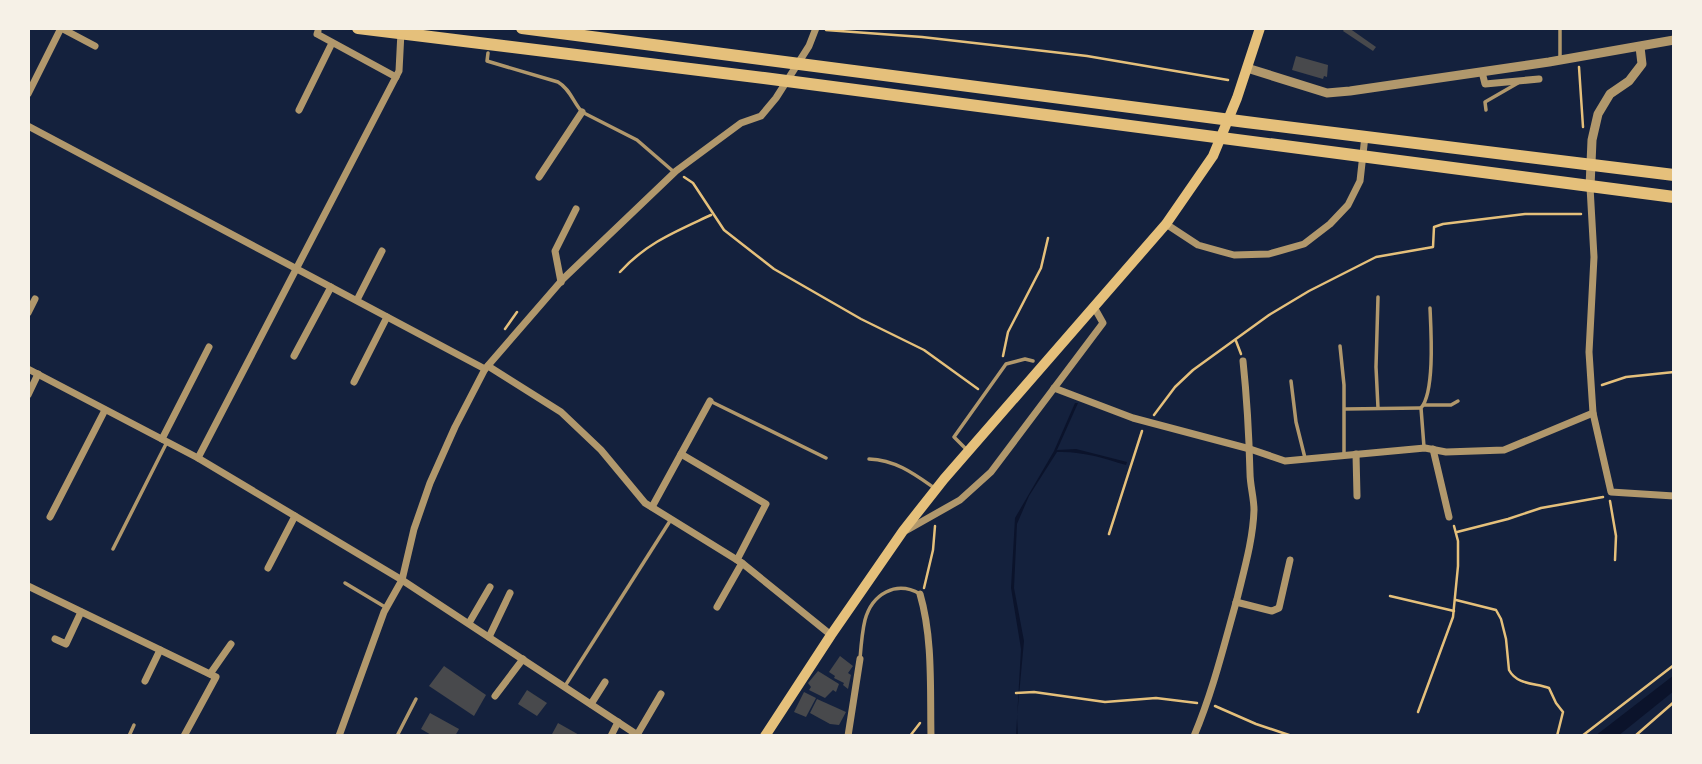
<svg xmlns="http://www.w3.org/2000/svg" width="1702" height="764" viewBox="0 0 1702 764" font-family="'Public Sans',sans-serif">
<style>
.water{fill:#0b132b}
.building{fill:#48494c}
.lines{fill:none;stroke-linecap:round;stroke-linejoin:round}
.path{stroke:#e5c07b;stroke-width:2.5}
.service{stroke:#b1986c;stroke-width:3.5}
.minor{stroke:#b1986c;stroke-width:7}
.tertiary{stroke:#b1986c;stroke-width:9}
.secondary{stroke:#e5c07b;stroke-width:10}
.trunk{stroke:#e5c07b;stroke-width:12}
</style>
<rect width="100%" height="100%" fill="#14213d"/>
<g class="water">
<path d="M1075 403H1078L1057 450 1076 449 1127 462 1126 465C1103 458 1082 451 1057 452L1029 496 1017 524 1014 588 1024 641 1017 717 1018 736H1016L1021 649 1011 588 1015 518 1054 451Z"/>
<path d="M1674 675V691L1618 736H1595Z"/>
</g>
<g class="building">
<path d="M1345 28H1349L1376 47 1373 51 1343 31Z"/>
<path d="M1296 56 1328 65 1327 77 1324 76 1323 79 1292 70Z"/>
<path d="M840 656 853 666 848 673 851 675 848 689 843 685 844 683 834 678 835 676 829 672Z"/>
<path d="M444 666 486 695 474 716 429 686Z"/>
<path d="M818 671 839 684 836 692 833 690 825 698 809 690 811 687 808 683Z"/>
<path d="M527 690 547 703 537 716 518 704Z"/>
<path d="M804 692 816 698 806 717 794 712Z"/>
<path d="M817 699 846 712 839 725 830 724 810 713Z"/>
<path d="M430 713 459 729 455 736H433L421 729Z"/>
<path d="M558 723 581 736H551Z"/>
</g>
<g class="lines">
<g class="path">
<path d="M826 30 922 37 1087 56 1228 80"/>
<path d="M1579 67 1583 127"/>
<path d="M684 177 693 183 724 230 774 269 861 319 924 350 978 389"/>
<path d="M620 272C646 243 677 231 711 215"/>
<path d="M505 329 517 312"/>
<path d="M1236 341 1241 354"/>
<path d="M1003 356 1008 332 1041 268 1048 238"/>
<path d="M1602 385 1626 377 1674 372"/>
<path d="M1154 415 1175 387 1193 370 1269 315 1309 291 1376 257 1433 247 1434 227 1443 224 1525 214H1581"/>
<path d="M1610 501 1616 536 1615 560"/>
<path d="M1457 532 1508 519 1541 508 1603 497"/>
<path d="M1109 534 1142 431"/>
<path d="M924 588 933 550 935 526"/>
<path d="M1390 596 1454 611"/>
<path d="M1456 600 1496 610 1501 619 1506 639 1509 670C1517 685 1535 683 1549 688L1556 703 1563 712 1557 736"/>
<path d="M1016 693 1034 692 1105 702 1156 698 1197 703"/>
<path d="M1215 706 1256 724 1292 736"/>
<path d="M1418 712 1453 617 1458 566V541L1454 526"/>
<path d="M910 736 920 723"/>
<path d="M1582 736 1674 665"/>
<path d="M1635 736 1674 702"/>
</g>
<g class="service">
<path d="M1560 28V57"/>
<path d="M488 53 487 61 558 82C570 89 573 102 582 112L637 140 674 172"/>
<path d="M1486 110 1485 102 1518 83"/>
<path d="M1378 297 1376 367 1378 408"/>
<path d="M1340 346 1344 385V454"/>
<path d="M1291 381 1296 422 1305 458"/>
<path d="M712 402 826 458"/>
<path d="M1424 405H1451L1458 401"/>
<path d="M1345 409 1420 408"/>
<path d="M1424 447 1421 408C1435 392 1431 330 1430 308"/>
<path d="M967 450 954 437 1006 364 1025 359 1033 361"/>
<path d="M869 459C895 460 913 473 933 487"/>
<path d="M113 549 167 442"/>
<path d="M345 583 385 607"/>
<path d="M860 659C861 646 862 632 865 620 872 594 896 580 920 594"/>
<path d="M565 686 670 521"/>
<path d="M129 736 134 725"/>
<path d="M397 736 416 699"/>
</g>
<g class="minor">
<path d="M61 28 95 46"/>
<path d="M318 31 317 34 396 77"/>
<path d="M1482 72 1485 84 1539 79"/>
<path d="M28 94 61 28"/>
<path d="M299 110 332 43"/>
<path d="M28 126 485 369"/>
<path d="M539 177 582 112"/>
<path d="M1590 187 1594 257 1589 352 1593 413 1611 492 1674 496"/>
<path d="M1166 224 1198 245 1234 255 1269 254 1304 244 1330 224 1348 205 1360 181 1365 136"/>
<path d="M561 282 555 251 576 209"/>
<path d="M357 300 382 251"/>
<path d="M28 313 35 299"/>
<path d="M294 356 331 287"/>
<path d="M488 366 561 412 601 450 645 503 742 563 831 635"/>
<path d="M28 369 198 458 402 580 639 736"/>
<path d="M354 382 387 317"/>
<path d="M1054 388 1133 418 1250 449 1285 461 1425 448 1446 452 1504 450 1593 413"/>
<path d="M28 395 38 374"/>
<path d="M162 439 209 347"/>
<path d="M1433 449 1449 517"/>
<path d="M681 454 766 504 737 560"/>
<path d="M1356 454 1357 496"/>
<path d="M198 458 399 71 401 32"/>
<path d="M652 507 710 401"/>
<path d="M50 517 105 410"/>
<path d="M907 530 960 500 991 472 1103 323 1094 307"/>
<path d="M268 568 295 516"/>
<path d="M28 586 216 677 184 736"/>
<path d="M920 594C933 638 930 690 931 736"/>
<path d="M1236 602 1272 611 1279 608 1290 560"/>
<path d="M717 607 742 563"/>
<path d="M469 623 490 587"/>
<path d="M489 637 510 593"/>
<path d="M55 639 66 644 81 612"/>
<path d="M210 674 231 644"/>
<path d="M145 681 160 650"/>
<path d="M495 696 523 659"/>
<path d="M591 704 605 682"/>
<path d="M637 735 661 694"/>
<path d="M339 736 384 612 402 580 414 529 430 483 455 427 485 369 563 279 676 171 741 123 761 116 776 98 809 46 816 28"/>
<path d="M611 736 618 722"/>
<path d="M848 736 860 659"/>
<path d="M1194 736C1213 691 1224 645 1237 599 1244 570 1253 540 1254 510 1254 498 1250 485 1250 473 1249 435 1247 399 1243 361"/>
</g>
<g class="tertiary">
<path d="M1247 68 1327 93 1350 91 1549 62 1674 40"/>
<path d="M1590 187 1592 140 1598 114 1610 94 1629 81 1642 64 1640 47"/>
</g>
<path class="secondary" d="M765 736 831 635 903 531 944 479 1166 224 1213 156 1237 98 1260 28"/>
<g class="trunk">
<path d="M358 28 764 78 1674 197"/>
<path d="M522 28 1246 122 1674 175"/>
</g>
</g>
<rect width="1702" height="764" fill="none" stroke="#f6f1e7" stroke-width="60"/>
</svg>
